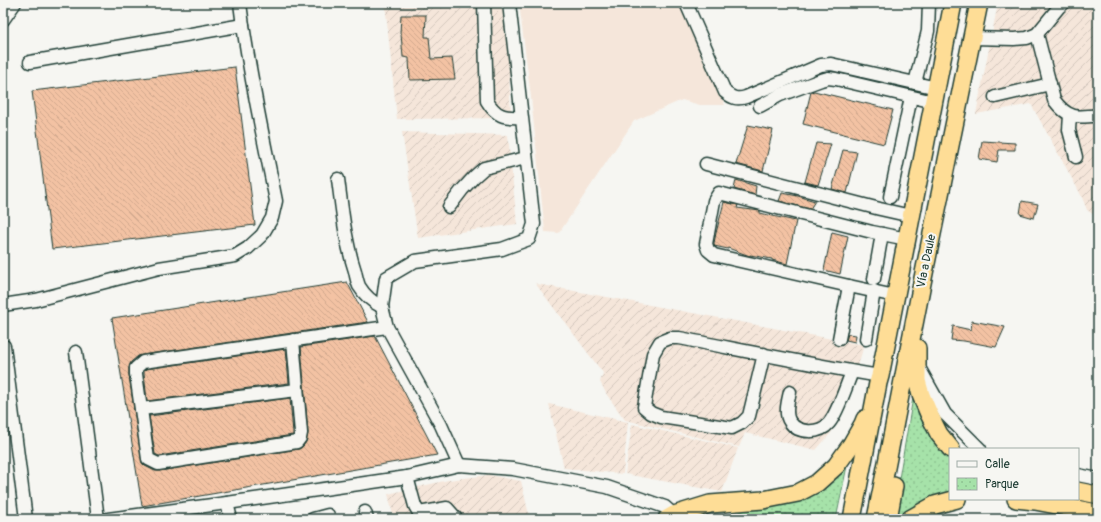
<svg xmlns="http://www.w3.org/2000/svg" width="1101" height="522" viewBox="0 0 1101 522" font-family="Pangolin,sans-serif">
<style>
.built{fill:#f5e6da}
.industrial{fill:url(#industrial-furrows)}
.park{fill:url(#park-dots);stroke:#62906e}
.building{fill:url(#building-back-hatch);stroke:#1f3d34}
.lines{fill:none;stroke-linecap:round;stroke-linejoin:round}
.minor-casing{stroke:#1f3d34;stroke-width:15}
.highway-casing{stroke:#1f3d34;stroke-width:20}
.minor{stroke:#f6f6f2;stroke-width:12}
.highway{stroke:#fedd96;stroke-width:17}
.labels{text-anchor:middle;stroke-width:4;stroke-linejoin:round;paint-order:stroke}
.street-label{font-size:12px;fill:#1f3d34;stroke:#f6f6f2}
</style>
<defs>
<pattern id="industrial-furrows" width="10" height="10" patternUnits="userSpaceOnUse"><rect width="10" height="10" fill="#f5e6da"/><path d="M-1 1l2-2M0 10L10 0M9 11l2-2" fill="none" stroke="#d2c6bc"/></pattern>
<pattern id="park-dots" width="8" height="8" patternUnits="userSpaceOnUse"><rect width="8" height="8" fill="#a6e2a9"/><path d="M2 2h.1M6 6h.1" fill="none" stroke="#8ec392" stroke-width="1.8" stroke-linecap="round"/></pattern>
<pattern id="building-back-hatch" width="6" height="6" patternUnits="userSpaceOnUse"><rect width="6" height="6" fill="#f3c2a3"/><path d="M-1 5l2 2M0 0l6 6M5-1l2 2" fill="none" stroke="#d0a88d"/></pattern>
</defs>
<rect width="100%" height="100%" fill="#f6f6f2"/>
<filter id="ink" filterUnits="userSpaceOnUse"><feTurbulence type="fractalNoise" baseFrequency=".025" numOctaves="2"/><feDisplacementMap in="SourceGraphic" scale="8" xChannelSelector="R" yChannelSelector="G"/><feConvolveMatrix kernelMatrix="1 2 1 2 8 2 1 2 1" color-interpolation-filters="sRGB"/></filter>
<g filter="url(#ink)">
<path class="built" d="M519 3H684L725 105H700L682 100 634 121 559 233 545 232 531 97Z"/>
<g class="industrial">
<path d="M385 3H506L511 118 397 119Z"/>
<path d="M998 3H1098V218L1087 210 1081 195 1031 104 976 114Z"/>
<path d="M402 132 508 135 517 224 418 238Z"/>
<path d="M535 283 537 284 864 345 847 404 831 433 816 450 745 433 739 447 625 420 607 395 600 382 603 373Z"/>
<path d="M549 404 628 422 623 474 564 468Z"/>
<path d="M632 424 738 448 722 492 625 474Z"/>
<path d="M489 475 521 481 530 519H394L388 494 448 480Z"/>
</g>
<g class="park">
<path d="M915 386 950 452V493L938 496 897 519H892Z"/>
<path d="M847 466 836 519H758L737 511 794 501 822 485Z"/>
</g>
<g class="building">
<path d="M401 15H426L425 37H429L431 59 452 58 455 79 410 80 409 58 403 57 401 34H400Z"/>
<path d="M235 67 255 225 52 249 32 91Z"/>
<path d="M814 91 893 110 884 144 803 124 811 92Z"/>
<path d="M748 125 773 130 763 171 736 164Z"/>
<path d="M982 141 1015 143V150H999L997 162 979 159Z"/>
<path d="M816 143 831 144 818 185 805 182Z"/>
<path d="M843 150 857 152 847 193 832 189Z"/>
<path d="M736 180 756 186 755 195 734 189Z"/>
<path d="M782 193 798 196 815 201 810 209 779 201Z"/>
<path d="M1022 201 1038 204 1034 218 1020 214Z"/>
<path d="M724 202 738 205 737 208 760 211V213L777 217 796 221 787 264 772 260V259L750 255V256L747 255 728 248V249L714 246V243L716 233Z"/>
<path d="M832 232 848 236 840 274 824 270Z"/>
<path d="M347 282 368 322 142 355 138 356 131 362 129 368V375L142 463 145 466 155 471H159L299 449 303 446 306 442 308 433 301 347 375 336 437 455 142 506 112 318Z"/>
<path d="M972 321 1005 327 996 347 964 341 951 340 953 326 971 330Z"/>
<path d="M848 334 856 335 855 342 846 340Z"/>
<path d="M286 349 289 383 147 401 144 373V371L146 369Z"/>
<path d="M290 398 293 433V435L159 456 155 454 149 416Z"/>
</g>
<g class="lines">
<g class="minor-casing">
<g id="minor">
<path d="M484 3 487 101C496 116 504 118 521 117"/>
<path d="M686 3 725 92C732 98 737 100 746 97L821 65 831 64 937 88"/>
<path d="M3 20 15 3"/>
<path d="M1037 34 1054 100C1068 119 1077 118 1098 115"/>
<path d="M972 38 1014 39 1027 38 1037 34 1059 7 1064 3"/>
<path d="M30 62 243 25"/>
<path d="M915 83 928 31 929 3"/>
<path d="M995 97 1050 84"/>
<path d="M760 106 780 95 821 80 828 78 836 79 934 102"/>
<path d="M1070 115 1069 130 1076 157"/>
<path d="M706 164 880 209 911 216"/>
<path d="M338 179C342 209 345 241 355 271 356 276 357 281 359 286 365 296 372 302 382 307"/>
<path d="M890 197 911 97"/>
<path d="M449 207 462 190 474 177 484 168 526 158"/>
<path d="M874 279 882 234"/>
<path d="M895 296 849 286 714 255 708 250 706 244 714 201 719 193 872 232 907 239"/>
<path d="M3 305 36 300 159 268 235 256 248 248 262 235 272 218 276 201C263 135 248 69 240 3"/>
<path d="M839 339 849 286"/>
<path d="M866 339 874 291"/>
<path d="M293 340 301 433 300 438 297 442 158 464 148 459 136 374V368L143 362 387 327"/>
<path d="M4 346 26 519"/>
<path d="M76 352 98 519"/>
<path d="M764 354 749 416 742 423 732 428 661 417 651 413 644 407 653 354 660 342 670 338H679C746 351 813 365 880 376"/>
<path d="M918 366 945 414 980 449"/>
<path d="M790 392C788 401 784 414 790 422 798 434 820 434 829 423 838 412 846 386 852 372"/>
<path d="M141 409 297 390"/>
<path d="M459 465 441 425 387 327 382 307 386 278 415 261 502 249 529 239 534 224 509 3"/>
<path d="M1078 475 1098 479"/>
<path d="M407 477 415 506 419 513 447 508 455 517V519"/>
<path d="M227 503 231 519"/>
<path d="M365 512 367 519"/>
<path d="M108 519 227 503 407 477 459 465 513 469 607 487 665 507 674 515"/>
<path d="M313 519 328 515"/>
</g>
</g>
<g class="highway-casing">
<g id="highway">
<path d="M917 348V381L921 395 929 414 939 434 951 449"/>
<path d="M1078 491 1098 495"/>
<path d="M1016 499 1035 501 1098 513"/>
<path d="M667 519 674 515 710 504 763 500 798 493 817 483 836 466 851 445 863 424 865 419"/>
<path d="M852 519 878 383 880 376 953 3"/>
<path d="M876 519 922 283 979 3"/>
<path d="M888 519 894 486"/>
<path d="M910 519 935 505 957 499"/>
</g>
</g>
<use href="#minor" class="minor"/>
<use href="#highway" class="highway"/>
</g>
</g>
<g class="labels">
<g class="street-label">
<text transform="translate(926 261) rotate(-78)" y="4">Vía a Daule</text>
</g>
</g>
<rect width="1101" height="522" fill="none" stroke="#f6f6f2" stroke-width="16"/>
<rect x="8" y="8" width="1085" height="506" fill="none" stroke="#1f3d34" stroke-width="1.5" filter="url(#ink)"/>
<rect x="949" y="448" width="130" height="52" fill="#f6f6f2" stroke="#a0aca6"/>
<rect x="957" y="461" width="20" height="6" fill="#f6f6f2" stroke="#a0aca6"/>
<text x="985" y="468" font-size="12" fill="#1f3d34">Calle</text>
<rect x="957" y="478" width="20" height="12" fill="url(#park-dots)" stroke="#a0aca6"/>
<text x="985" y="488" font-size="12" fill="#1f3d34">Parque</text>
</svg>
